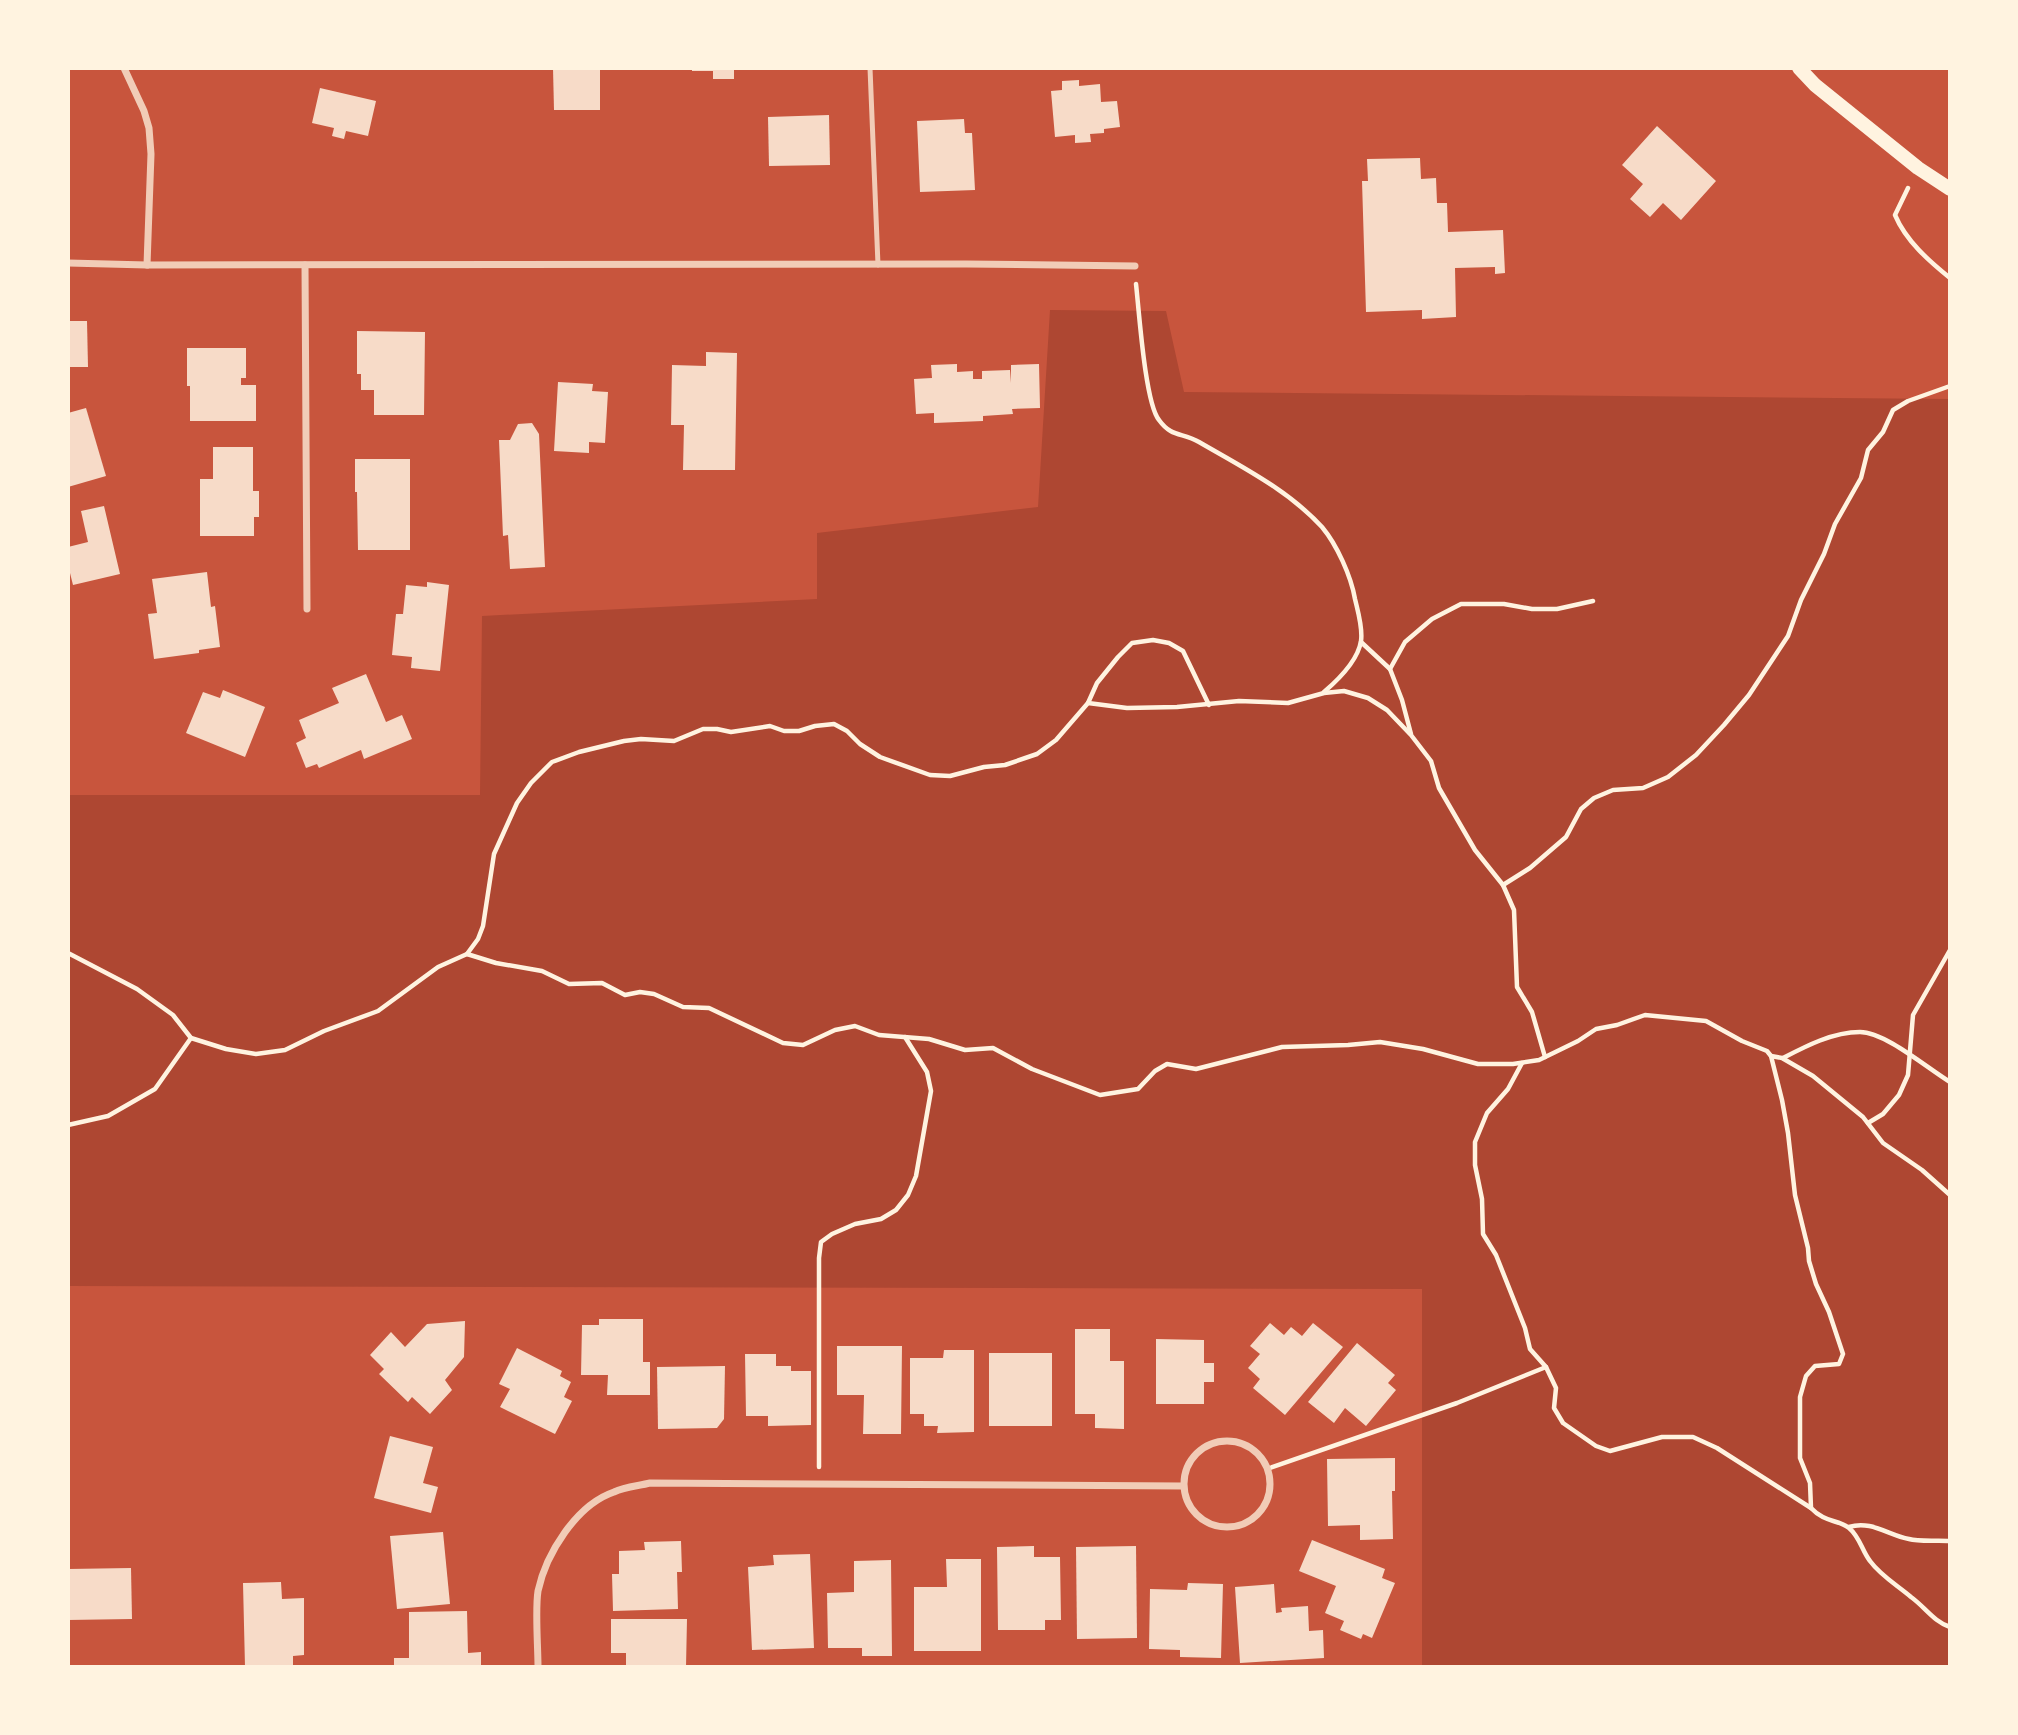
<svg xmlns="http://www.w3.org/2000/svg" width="2018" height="1735" viewBox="0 0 2018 1735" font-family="'Source Sans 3',sans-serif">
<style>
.green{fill:#ae4732}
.building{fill:#f7dbc8}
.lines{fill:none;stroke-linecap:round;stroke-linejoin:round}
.path{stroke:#fff3e0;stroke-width:4.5}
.service{stroke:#f1ccb7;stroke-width:5}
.minor{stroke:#f1ccb7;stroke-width:7}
.secondary{stroke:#fff3e0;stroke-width:14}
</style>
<rect width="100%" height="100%" fill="#c8553d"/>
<path class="green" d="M1050 310 1166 311 1184 392 1950 399V1667H1422V1289L68 1286V795H480L482 616 817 599V533L1038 507Z"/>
<g class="building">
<path d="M553 68H600V110H554Z"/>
<path d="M692 68H734V79H713V71H692Z"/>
<path d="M1079 80V86L1100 84 1101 102 1117 101 1120 127 1104 129V133L1090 134 1091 142 1075 143V135L1055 137 1051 91 1062 90V81Z"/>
<path d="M320 88 376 101 368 136 346 131 344 139 332 136 334 128 312 123Z"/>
<path d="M829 115 830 165 769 166 768 117Z"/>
<path d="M964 119 965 133H972L975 190 920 192 917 121Z"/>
<path d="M1657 126 1716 181 1681 220 1663 203 1650 217 1630 199 1643 184 1622 165Z"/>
<path d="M1420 158 1421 179 1436 178 1437 203H1447L1448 232 1503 230 1505 273 1495 274V267L1455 268 1456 317 1422 319V310L1366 312 1362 181H1368L1367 159Z"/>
<path d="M68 321H87L88 367H68Z"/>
<path d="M357 331 425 332 424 415H374V390H361V374H357Z"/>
<path d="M187 348H246V378H241V385H256V421H190V386H187Z"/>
<path d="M706 352 737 353 735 470H683L684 425H671L672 365 706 366Z"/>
<path d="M957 364V372L973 371V379H982V371L1010 370 1011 383V365L1039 364 1040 408 1012 409 1013 414 983 416V421L934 423V413L916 414 914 379 932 378 931 365Z"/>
<path d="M558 382 593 384 592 391 608 392 605 443 589 442V453L554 451Z"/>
<path d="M86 408 106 476 68 487V413Z"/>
<path d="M532 423 539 434 545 567 510 569 508 535 503 536 499 440H510L518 424Z"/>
<path d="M213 447H253V491H259V517H254V536H200V479H213Z"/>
<path d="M355 459H410V550H358L357 492H355Z"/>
<path d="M104 506 120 574 73 585 68 565V547L88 542 81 511Z"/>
<path d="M207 572 211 607 215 606 220 647 199 650V653L154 659 148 614 157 613 152 579Z"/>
<path d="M427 582 449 585 440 671 411 668 412 657 392 655 396 614H403L406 585 427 587Z"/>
<path d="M366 674 386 722 402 715 412 739 364 759 361 750 319 768 317 764 306 768 296 743 306 738 299 720 339 703 332 688Z"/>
<path d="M223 690 265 707 245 757 186 733 203 692 220 698Z"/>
<path d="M599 1319H643V1362H650V1395H607L608 1375H581L582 1325H599Z"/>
<path d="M465 1321 464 1357 445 1380 452 1390 430 1414 412 1397 408 1402 379 1374 384 1369 370 1355 391 1332 405 1347 427 1324Z"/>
<path d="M1270 1323 1284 1335 1291 1327 1302 1336 1313 1323 1343 1347 1285 1415 1253 1388 1260 1379 1248 1368 1260 1354 1250 1346Z"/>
<path d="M1075 1329H1110V1361H1124V1429L1095 1428V1414H1075Z"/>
<path d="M1156 1339 1204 1340V1363H1214V1382H1204V1404H1156Z"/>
<path d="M1357 1343 1395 1375 1388 1383 1396 1390 1366 1426 1345 1408 1334 1423 1308 1402Z"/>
<path d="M837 1346H902L901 1434H863L864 1395H837Z"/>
<path d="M517 1348 562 1371 560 1376 571 1382 564 1397 572 1401 555 1434 500 1407 510 1389 499 1384Z"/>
<path d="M944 1350H974V1432L937 1433 938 1426H924V1414H910V1358H943Z"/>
<rect x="989" y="1353" width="63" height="73"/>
<path d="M745 1354H776V1366H791V1371H811V1425L768 1426V1416H746Z"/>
<path d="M725 1366 724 1419 717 1428 658 1429 657 1367Z"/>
<path d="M390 1436 433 1447 423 1483 438 1487 431 1513 374 1498Z"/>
<path d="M1395 1458V1491H1392L1393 1539 1360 1540V1525L1328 1526 1327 1459Z"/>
<path d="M443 1532 450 1604 397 1609 390 1536Z"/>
<path d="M1312 1540 1385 1569 1382 1578 1395 1583 1372 1638 1363 1634 1361 1639 1340 1630 1344 1621 1325 1613 1336 1586 1299 1571Z"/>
<path d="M681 1541 682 1572H677L678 1609 613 1611 612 1574H619V1551L645 1550 644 1542Z"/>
<path d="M1034 1546V1557H1060L1061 1620H1045V1630H998L997 1547Z"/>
<path d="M1136 1546 1137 1638 1077 1639 1076 1547Z"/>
<path d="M810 1554 814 1648 752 1650 748 1567 774 1565 773 1555Z"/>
<path d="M946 1559H981V1651H914V1587H947Z"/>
<path d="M891 1560 892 1656H862V1648H828L827 1593 854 1592V1561Z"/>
<path d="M131 1568 132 1619 68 1620V1569Z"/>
<path d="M281 1582 282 1599 304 1598V1655L293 1656V1667H245L243 1583Z"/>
<path d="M1188 1583 1223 1584 1221 1658 1180 1657V1650L1149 1649 1150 1589 1187 1590Z"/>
<path d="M1274 1584 1276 1613 1282 1612 1281 1608 1308 1606 1309 1631 1323 1630 1324 1658 1240 1663 1235 1587Z"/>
<path d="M467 1611 468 1653 481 1652V1667H394V1658H409V1612Z"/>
<path d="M611 1619H687L686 1667H626V1653H611Z"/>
</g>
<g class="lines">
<g class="path">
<path d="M1908 188 1895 215C1906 241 1929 261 1950 278"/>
<path d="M1136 284C1139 310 1145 403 1159 420 1172 438 1182 432 1199 442 1242 467 1288 490 1322 527 1337 545 1351 576 1355 599 1358 612 1363 628 1361 641 1358 660 1338 680 1324 692"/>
<path d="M1361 642 1390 669 1402 700 1411 734"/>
<path d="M1390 669 1405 642 1432 619 1461 604H1504L1532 609H1557L1593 601"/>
<path d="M1088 703 1097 683 1118 657 1132 643 1153 640 1169 643 1183 651 1209 705"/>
<path d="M1503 885 1530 868 1566 837 1581 809 1594 798 1613 790 1643 788 1668 777 1696 755 1724 725 1749 695 1788 636 1801 600 1824 554 1835 524 1861 478 1868 450 1883 432 1893 410 1908 401 1950 386"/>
<path d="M68 953 137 989 173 1015 191 1038 226 1049 256 1054 285 1050 324 1031 378 1011 438 967 467 954 496 963 542 971 569 984 602 983 625 995 640 992 654 994 683 1007 709 1008 783 1043 803 1045 835 1030 855 1026 879 1035 929 1039 965 1050 993 1048 1032 1069 1100 1095 1138 1089 1155 1071 1167 1064 1196 1069 1282 1047 1348 1045 1380 1042 1423 1049 1478 1064H1513L1539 1060 1578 1041 1596 1029 1617 1025 1645 1015 1706 1021 1742 1041 1767 1051 1771 1056 1782 1100 1788 1133 1795 1195 1808 1248 1809 1261 1816 1284 1829 1312 1843 1354 1839 1364 1815 1366 1806 1376 1800 1397V1458L1810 1483 1811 1508C1825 1523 1837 1519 1849 1528 1860 1537 1862 1551 1870 1561 1881 1576 1897 1585 1911 1597 1925 1607 1934 1622 1950 1627"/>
<path d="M467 954 478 939 483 926 494 854 517 803 531 783 552 762 579 752 624 741 641 739 674 741 703 729H717L731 732 770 726 784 731H799L815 726 834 724 847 731 860 744 880 757 930 775 950 776 984 767 1005 765 1037 754 1056 740 1088 703 1127 708 1177 707 1239 701 1288 703 1324 693 1344 691 1368 698 1387 710 1411 735 1431 761 1439 788 1475 850 1503 885 1514 910 1517 987 1532 1012 1545 1057"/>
<path d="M1771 1056 1782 1058 1813 1076 1863 1117 1883 1143 1922 1170 1950 1195"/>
<path d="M1783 1058C1806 1046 1833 1032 1860 1032 1885 1032 1927 1068 1950 1082"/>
<path d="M1522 1063 1508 1089 1487 1113 1475 1142V1165L1482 1199 1483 1234 1496 1255 1525 1328 1530 1349 1546 1367 1556 1388 1554 1408 1563 1423 1596 1446 1610 1451 1662 1437H1693L1717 1448 1811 1508"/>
<path d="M1868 1123 1883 1114 1899 1095 1908 1075 1913 1015 1950 950"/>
<path d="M68 1125 108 1116 155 1089 191 1038"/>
<path d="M819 1467V1258L821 1242 832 1234 855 1224 881 1219 896 1210 908 1195 916 1176 931 1091 927 1072 905 1037"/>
<path d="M1267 1469 1457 1403 1546 1367"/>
<path d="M1849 1527C1871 1520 1888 1535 1909 1539 1919 1542 1938 1540 1950 1541"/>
</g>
<path class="service" d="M870 68 878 265"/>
<g class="minor">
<path d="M124 68 144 111 149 128 151 154 147 265"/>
<path d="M68 263 147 265 966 264 1135 266"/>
<path d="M305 265 307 609"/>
<circle cx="1227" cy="1484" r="43"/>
<path d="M538 1667C538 1646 535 1610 538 1591 546 1554 576 1505 614 1492 625 1487 638 1486 650 1483L1183 1486"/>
</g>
<path class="secondary" d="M1799 68 1815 85 1918 168 1950 189"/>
</g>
<rect width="2018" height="1735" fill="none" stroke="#fff3e0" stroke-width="140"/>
</svg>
